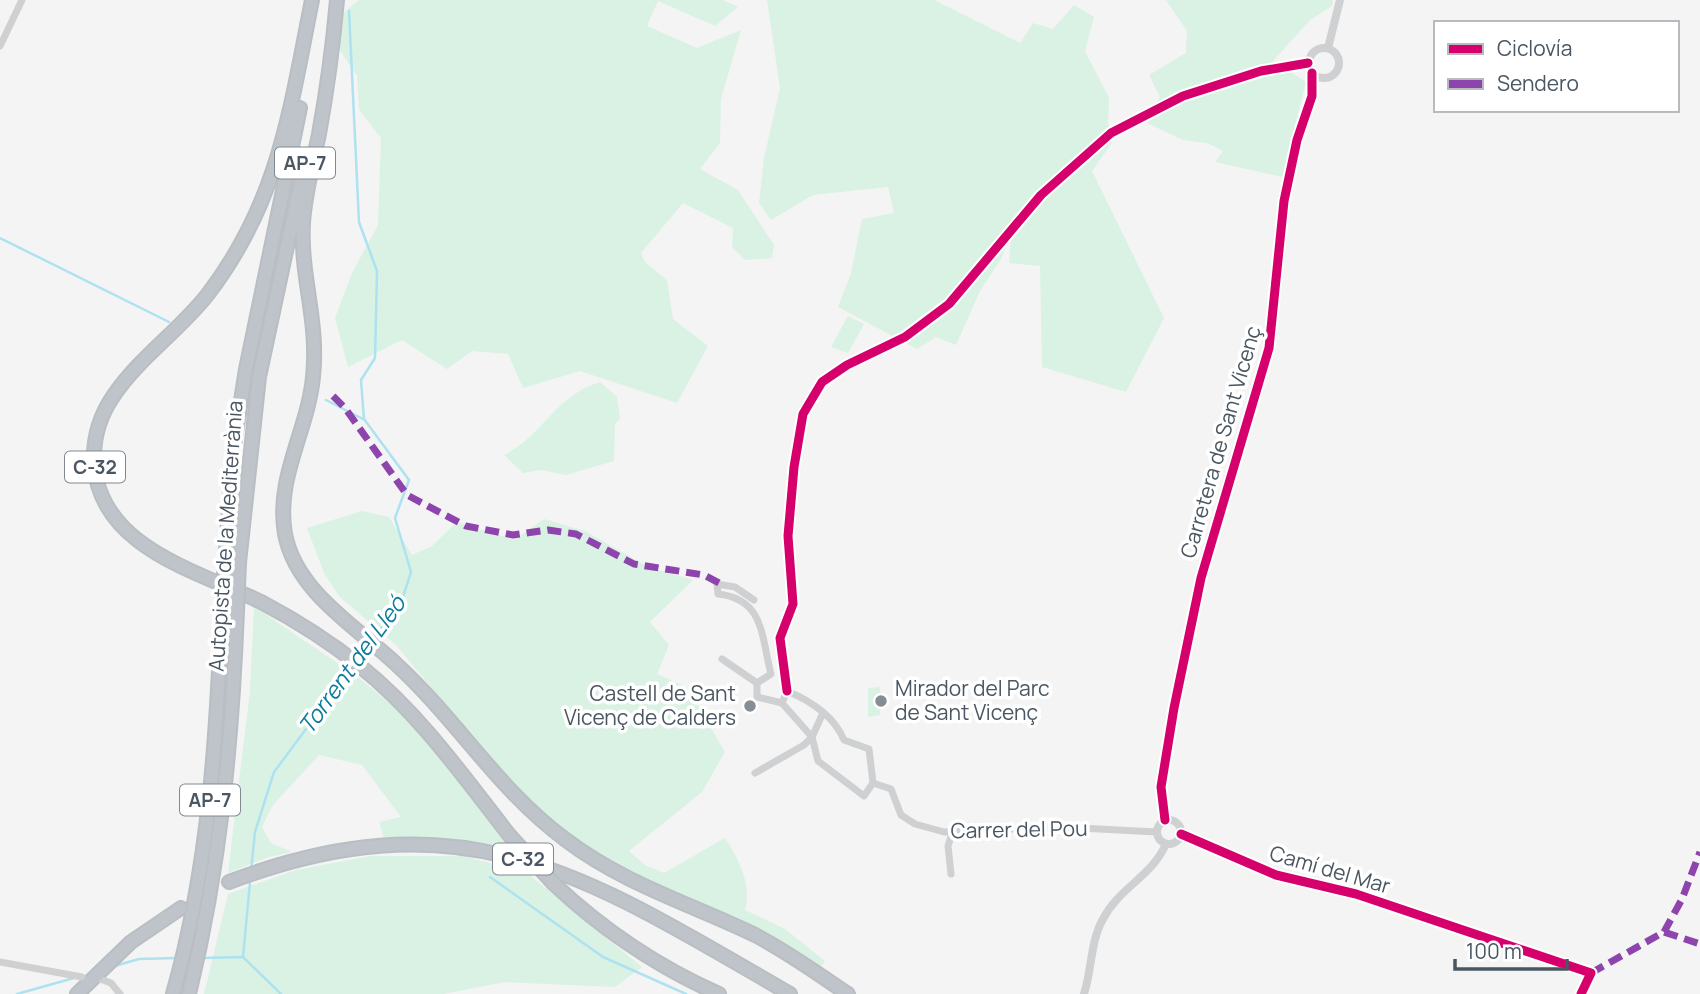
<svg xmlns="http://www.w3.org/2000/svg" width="1700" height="994" viewBox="0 0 1700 994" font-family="Manrope,sans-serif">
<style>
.green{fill:#d9f2e3}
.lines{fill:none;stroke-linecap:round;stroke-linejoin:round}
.stream{stroke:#aee2f0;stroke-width:2.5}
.motorway-casing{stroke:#b9bec3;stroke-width:16}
.minor{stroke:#ced0d2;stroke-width:7}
.tertiary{stroke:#ced0d2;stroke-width:8}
.motorway{stroke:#bec4c9;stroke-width:12}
.motorway-bridge-casing{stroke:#b9bec3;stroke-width:16;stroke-linecap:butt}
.motorway-bridge{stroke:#bec4c9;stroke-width:12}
.quiet{stroke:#8e44ad;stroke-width:7;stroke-dasharray:14 7;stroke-linecap:butt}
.cycleway-casing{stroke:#fff;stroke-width:13}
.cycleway{stroke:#d6006c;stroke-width:9}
.poi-dot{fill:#868d94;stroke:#fff;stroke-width:2.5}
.labels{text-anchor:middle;stroke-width:7;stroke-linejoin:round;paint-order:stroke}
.shield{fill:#fff;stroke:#808990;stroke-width:2}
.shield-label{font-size:19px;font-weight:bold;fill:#4a5661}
.street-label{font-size:21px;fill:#4a5661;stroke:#fff}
.poi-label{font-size:21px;fill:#4a5661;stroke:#fff;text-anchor:start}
.water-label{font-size:23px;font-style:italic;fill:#0c7c9b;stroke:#fff}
</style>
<rect width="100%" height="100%" fill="#f4f4f4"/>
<g class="green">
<path d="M359 0H723L738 7 715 26 658 1 647 26 697 48 741 30 721 99 720 143 700 169 738 190 774 245 772 258 745 260 732 247 733 228 683 203 641 253 645 262 667 280 673 319 708 346 677 403 580 371 523 388 508 354 472 351 447 369 402 340 348 367 335 318 352 273 378 225 381 138 359 110 357 76 339 49 343 13Z"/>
<path d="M767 0H934L1020 43 1033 23 1053 29 1074 5 1094 17 1085 51 1109 98 1108 122 1112 143 1092 171 1164 318 1126 392 1042 367 1040 266 1009 263 1011 235 1001 259 980 291 956 345 936 337 917 349 838 307 851 273 862 219 894 213 888 187 813 195 771 220 759 203 764 158 780 88Z"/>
<path d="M1166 0H1333L1332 6 1310 20 1273 61 1306 82 1282 177 1215 162 1223 151 1207 143 1183 140 1147 123 1160 97 1149 75 1186 53 1187 31Z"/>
<path d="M848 316 864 324 848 353 831 347Z"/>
<path d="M600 382 617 397 620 419 615 424 614 461 566 475 541 470 523 473 504 455C544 435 553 397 600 382Z"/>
<path d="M362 511 389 517 412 555 432 546 457 522 514 540 544 519 585 531 648 567 693 580 650 622 669 645 657 674 682 685 695 700 725 752 702 792 629 851 645 865 664 873 725 838C739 859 752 885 745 910L785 929 825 961 820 968 770 934 632 876 579 842 529 802 501 773 397 646 339 596 324 573 307 528Z"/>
<path d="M254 606C289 631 325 654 360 679 419 724 469 784 507 847L433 838 384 839 379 822 401 817 362 765 319 755 273 805 262 827 271 843 292 852 269 857 228 873 250 691Z"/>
<path d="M880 687V715L868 717V688Z"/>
<path d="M370 856H462L526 872 642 967 615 987 505 982 443 994H204L228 894 296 870Z"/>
</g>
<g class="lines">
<g class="stream">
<path d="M349 11 359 222 377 271 375 358 361 380 364 419 409 480 395 518 411 572 402 600 374 638"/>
<path d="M0 238 169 322"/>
<path d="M326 400 363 419"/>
<path d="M359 658 368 646"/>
<path d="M251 871 255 832 274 772 353 666"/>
<path d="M490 877 603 957 686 994"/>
<path d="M243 957 250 882"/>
<path d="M201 958 243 957 281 994"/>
<path d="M111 967 139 959 177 958"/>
<path d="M17 994 74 978"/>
</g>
<g class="motorway-casing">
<g id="motorway">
<path d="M312 0C290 110 279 201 208 294 180 330 140 357 114 395 100 415 93 439 94 463 100 549 199 571 263 603 297 621 330 642 360 666 420 714 463 776 510 836"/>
<path d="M337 0C333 45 327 90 319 134 313 163 305 193 303 223 300 277 319 320 313 377 308 430 275 479 285 534 296 592 357 627 396 664 457 720 499 791 566 840 624 884 691 904 755 935 788 952 818 974 848 994"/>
<path d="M225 561 234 445 246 369 300 108"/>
<path d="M239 563 259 377 304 167"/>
<path d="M229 882C467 792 589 878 790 994"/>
<path d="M554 884C603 930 658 967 719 994"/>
<path d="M77 994 131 942 181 908"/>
<path d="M173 994C209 866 217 736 222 604"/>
<path d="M189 994C220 867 232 742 237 611"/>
</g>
</g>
<g class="minor">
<path d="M0 46 22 0"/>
<path d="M754 600 735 587 717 584 718 594C764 599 761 635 771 674L757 683"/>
<path d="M722 659 757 683"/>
<path d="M757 683V697L782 703"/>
<path d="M782 703 787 691C811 701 834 716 844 740L869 749 873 783"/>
<path d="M782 703 812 737 818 761 864 796 873 783"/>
<path d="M812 737 823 713"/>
<path d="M755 773 804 745 812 737"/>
<path d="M873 783 891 789 901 815 915 824 944 832 1061 827 1156 832"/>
<path d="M1181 834 1276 875 1356 894 1591 973 1581 994"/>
<path d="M951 874 948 846 952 833"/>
<path d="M0 962 82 977"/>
<path d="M100 979 111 983 120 994"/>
</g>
<g class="tertiary">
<circle cx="1324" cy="63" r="15"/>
<path d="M1328 48 1340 0"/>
<path d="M787 691 780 638 793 604 788 536 794 467 803 414 822 382 847 365 905 337 949 304 1041 195 1111 133 1183 96 1261 71 1308 63"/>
<circle cx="1169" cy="832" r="12"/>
<path d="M1165 820 1161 787 1174 708 1201 578 1269 348 1284 201 1297 140 1312 96V73"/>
<path d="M1084 994C1092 970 1090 942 1103 919 1119 888 1152 876 1166 844"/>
</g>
<use href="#motorway" class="motorway"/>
<g class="motorway-bridge-casing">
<g id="motorway-bridge">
<path d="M222 604 225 561"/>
<path d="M237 611 239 563"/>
<path d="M510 836 554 884"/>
</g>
</g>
<use href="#motorway-bridge" class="motorway-bridge"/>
<g class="quiet">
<path d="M333 396 345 408 407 495 466 526 513 535 548 530 576 534 634 564 704 575 723 585"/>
<path d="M1664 932 1682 899 1700 852"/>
<path d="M1591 973 1664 932 1700 944"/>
</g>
<g class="cycleway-casing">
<g id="cycleway">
<path d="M787 691 780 638 793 604 788 536 794 467 803 414 822 382 847 365 905 337 949 304 1041 195 1111 133 1183 96 1261 71 1308 63"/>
<path d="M1165 820 1161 787 1174 708 1201 578 1269 348 1284 201 1297 140 1312 96V73"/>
<path d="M1181 834 1276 875 1356 894 1591 973 1581 994"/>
</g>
</g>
<use href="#cycleway" class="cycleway"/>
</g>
<g class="poi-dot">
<circle cx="881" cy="701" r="7"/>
<circle cx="750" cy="706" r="7"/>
</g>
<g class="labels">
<g class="shield">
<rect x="275" y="147.5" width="60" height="31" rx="5"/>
<rect x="65" y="451.5" width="60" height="31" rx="5"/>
<rect x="180" y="784.5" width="60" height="31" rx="5"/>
<rect x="493" y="843.5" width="60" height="31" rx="5"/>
</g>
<g class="shield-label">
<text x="305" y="170">AP-7</text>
<text x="95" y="474">C-32</text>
<text x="210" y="807">AP-7</text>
<text x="523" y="866">C-32</text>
</g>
<g class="street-label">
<text transform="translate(1221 442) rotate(-74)" y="7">Carretera de Sant Vicenç</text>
<text transform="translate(226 536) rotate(-86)" y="7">Autopista de la Mediterrània</text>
<text transform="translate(1019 830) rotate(-1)" y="7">Carrer del Pou</text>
<text transform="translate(1330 870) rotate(16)" y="7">Camí del Mar</text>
</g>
<g class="poi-label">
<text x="895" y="696">Mirador del Parc<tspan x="895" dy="24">de Sant Vicenç</tspan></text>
<text x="736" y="701" text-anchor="end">Castell de Sant<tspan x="736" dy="24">Vicenç de Calders</tspan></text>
</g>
<g class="water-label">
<text transform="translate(352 665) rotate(-54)" y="8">Torrent del Lleó</text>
</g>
</g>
<rect x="1434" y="21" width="245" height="91" fill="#ffffff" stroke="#b7bbc0" stroke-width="2"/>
<rect x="1448" y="44" width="35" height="10" fill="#d6006c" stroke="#b7bbc0" stroke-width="2"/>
<text x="1497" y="56" font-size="21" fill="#4a5661">Ciclovía</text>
<rect x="1448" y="79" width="35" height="10" fill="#8e44ad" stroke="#b7bbc0" stroke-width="2"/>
<text x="1497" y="91" font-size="21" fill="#4a5661">Sendero</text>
<path d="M1455 959v10h112v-10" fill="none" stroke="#4a5661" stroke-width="3.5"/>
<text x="1466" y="959" font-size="21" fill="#4a5661" stroke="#ffffff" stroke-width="5" paint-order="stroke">100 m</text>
</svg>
